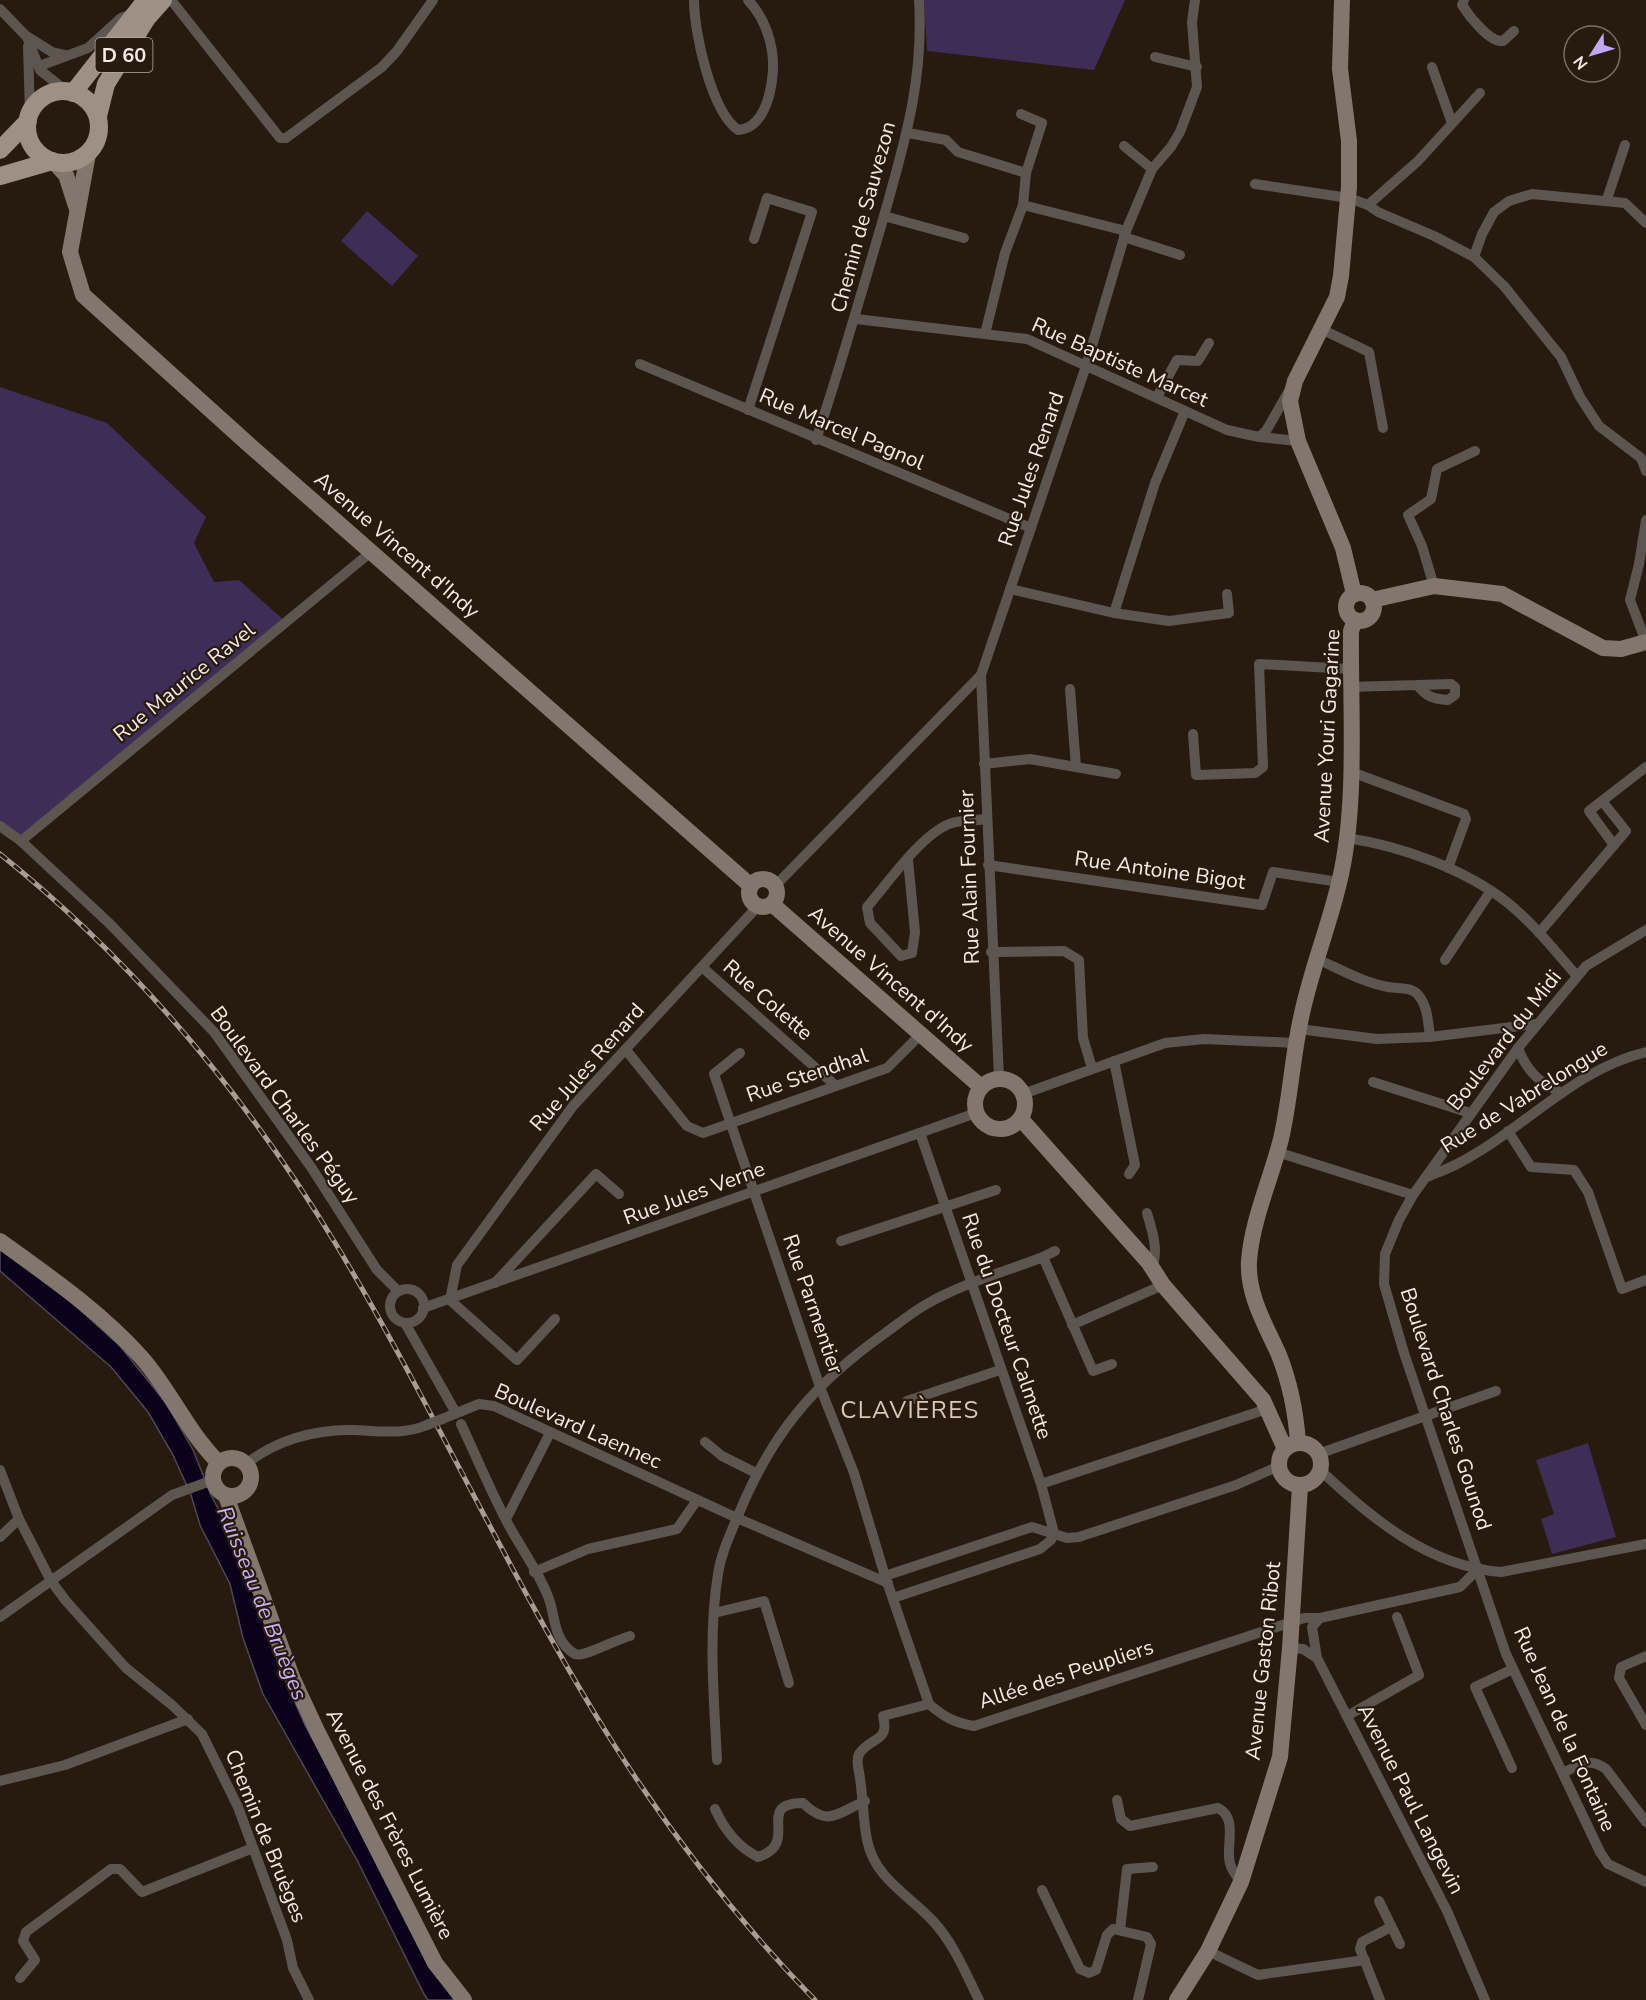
<svg xmlns="http://www.w3.org/2000/svg" width="1646" height="2000" viewBox="0 0 1646 2000" font-family="'Nunito Sans',sans-serif">
<style>
.green{fill:#3d2d57}
.water{fill:#0a001b;stroke:#504657;stroke-width:1.5}
.lines{fill:none;stroke-linecap:round;stroke-linejoin:round}
.street{stroke:#5d5650;stroke-width:10}
.secondary{stroke:#82776d;stroke-width:16}
.primary{stroke:#9e9084;stroke-width:18}
.rail-casing{stroke:#a89d94;stroke-width:5}
.rail{stroke:#271a0e;stroke-width:3;stroke-dasharray:9;stroke-linecap:butt}
.street-bridge{stroke:#5d5650;stroke-width:10}
.labels{text-anchor:middle;stroke-width:4.5;stroke-linejoin:round;paint-order:stroke}
.shield{fill:#271a0e;stroke:#b6aca3;stroke-width:1.5}
.shield-label{font-size:20px;font-weight:bold;fill:#f4ebe3}
.street-label{font-size:21px;fill:#f4ebe3;stroke:#271a0e}
.water-label{font-size:22px;font-style:italic;fill:#cab4f5;stroke:#271a0e}
.quarter-label{font-size:24px;letter-spacing:1.5px;fill:#dac8b9;stroke:#271a0e}
</style>
<rect width="100%" height="100%" fill="#271a0e"/>
<g class="green">
<path d="M924 0H1125L1094 70 927 51Z"/>
<path d="M367 211 418 256 392 286 341 241Z"/>
<path d="M0 387 107 423 206 517 194 543 214 582 239 580 287 623 21 841 0 826Z"/>
<path d="M1588 1443 1616 1537 1552 1554 1541 1519 1554 1514 1536 1460Z"/>
</g>
<path class="water" d="M0 1248 58 1290 120 1346 166 1403 193 1450 211 1495 234 1539 280 1668 305 1725 454 2000H428L424 1994 357 1860 263 1694 243 1638 230 1584 200 1525 191 1495 173 1455 148 1412 111 1367 0 1271Z"/>
<g class="lines">
<g class="street">
<path d="M171 0 280 138H286L382 67 397 51 433 0"/>
<path d="M694 0C694 32 711 111 738 130 769 128 776 75 772 51 769 32 761 14 748 0"/>
<path d="M1464 0 1462 5C1469 16 1490 43 1503 41L1514 31"/>
<path d="M0 9 27 37 40 70 66 91"/>
<path d="M28 37 52 52 65 55"/>
<path d="M28 46 30 113"/>
<path d="M1155 57 1197 67"/>
<path d="M1432 67 1452 123"/>
<path d="M42 72V65L88 48 121 18 133 14"/>
<path d="M908 133 946 140 958 152 1026 173"/>
<path d="M1124 146 1152 169"/>
<path d="M1255 184 1349 198 1368 205 1378 212 1434 236 1474 257 1504 286 1561 357 1580 397 1599 426 1641 458 1646 471"/>
<path d="M1607 199 1625 145"/>
<path d="M1023 205 1126 231"/>
<path d="M1368 205 1418 161 1480 93"/>
<path d="M884 216 964 238"/>
<path d="M1124 237 1180 255"/>
<path d="M1474 257 1482 234 1494 212 1509 201 1532 194 1625 203 1646 223"/>
<path d="M856 319 1027 339 1227 430 1259 437 1298 441"/>
<path d="M1321 329 1369 352 1383 428"/>
<path d="M985 334 1005 253 1023 205 1026 173 1042 123 1021 114"/>
<path d="M640 364 1031 528"/>
<path d="M1157 397 1177 360 1198 361 1209 343"/>
<path d="M748 410 812 212 767 198 754 239"/>
<path d="M1259 437 1266 431 1290 389"/>
<path d="M816 440C841 365 862 291 884 216 905 141 924 79 919 0"/>
<path d="M1434 586 1422 546 1408 515 1431 499 1437 469 1475 451"/>
<path d="M1010 589 1114 613 1169 621 1229 613 1227 594"/>
<path d="M1114 613 1155 483 1185 411"/>
<path d="M1646 642 1630 600 1639 564 1646 520"/>
<path d="M981 675 999 1078"/>
<path d="M1350 687 1451 684 1455 687V695L1448 700C1433 699 1427 697 1417 685"/>
<path d="M1070 689 1076 767"/>
<path d="M1193 734 1196 775 1255 773 1263 767 1259 664 1350 669"/>
<path d="M984 764 1030 759 1116 774"/>
<path d="M1349 771 1464 814 1466 819 1448 868"/>
<path d="M0 826 21 841 110 924 214 1032 311 1167 377 1270 398 1291"/>
<path d="M1347 838C1401 846 1465 869 1508 903 1534 924 1555 951 1577 976"/>
<path d="M21 841 371 552"/>
<path d="M1614 845 1589 811 1646 767"/>
<path d="M908 860 915 932 912 953 901 956 870 923 867 907C888 883 920 836 949 824 959 819 975 821 986 819"/>
<path d="M988 865 1262 905 1273 872 1339 882"/>
<path d="M775 886 981 675 1086 366 1126 231 1152 169 1171 147 1180 132 1197 87 1192 22 1195 0"/>
<path d="M1646 930 1586 966 1518 1048 1413 1195 1399 1220 1385 1254 1384 1284 1404 1353 1506 1654 1600 1852 1608 1864 1646 1882"/>
<path d="M1539 933 1626 831 1602 801"/>
<path d="M991 952 1064 951 1079 960 1083 1038 1092 1068"/>
<path d="M1317 959C1340 969 1364 983 1388 987 1398 989 1412 986 1419 996 1428 1007 1428 1023 1430 1037"/>
<path d="M1445 960 1490 892"/>
<path d="M702 967 836 1086"/>
<path d="M1299 1029 1377 1039 1430 1037 1537 1024"/>
<path d="M1518 1048C1527 1072 1540 1083 1562 1093"/>
<path d="M626 1050 687 1126 703 1133 887 1068 920 1035"/>
<path d="M740 1053 714 1074 820 1387 854 1473 885 1576 929 1704C944 1717 955 1723 974 1726L1304 1618H1320L1460 1587 1479 1568"/>
<path d="M1114 1061 1135 1165 1129 1174"/>
<path d="M1373 1082 1470 1113"/>
<path d="M1023 1094 1165 1043 1204 1039 1296 1043"/>
<path d="M1508 1131 1531 1167 1574 1170 1588 1192 1622 1289 1646 1280"/>
<path d="M920 1133 1041 1484 1054 1533"/>
<path d="M1277 1152 1413 1195"/>
<path d="M1425 1178C1436 1173 1448 1169 1459 1163 1523 1130 1574 1069 1646 1052"/>
<path d="M1147 1213C1152 1231 1159 1249 1152 1268"/>
<path d="M841 1241 996 1190"/>
<path d="M1043 1257 1055 1251"/>
<path d="M495 1283 596 1174 619 1194"/>
<circle cx="407" cy="1306" r="17"/>
<path d="M450 1300 457 1265 573 1106 758 906"/>
<path d="M450 1300 517 1360 555 1319"/>
<path d="M423 1308 976 1113"/>
<path d="M405 1323 456 1413"/>
<path d="M1072 1325 1163 1285"/>
<path d="M907 1401 1000 1370"/>
<path d="M442 1419 479 1404 494 1406 737 1518 888 1583"/>
<path d="M461 1424C477 1458 491 1492 508 1524 521 1548 542 1577 550 1602 555 1619 555 1643 575 1654 583 1658 617 1639 630 1636"/>
<path d="M705 1442 722 1456 756 1473"/>
<path d="M1318 1454 1496 1391"/>
<path d="M245 1465C275 1440 316 1429 354 1430 379 1431 404 1435 427 1425"/>
<path d="M0 1470 19 1519 51 1581 66 1601 126 1668 172 1705 202 1734 238 1807 287 1940 293 1968 309 2000"/>
<path d="M1320 1470C1372 1518 1427 1566 1501 1572L1646 1544"/>
<path d="M1041 1484 1267 1409"/>
<path d="M506 1519 550 1433"/>
<path d="M0 1537 19 1519"/>
<path d="M534 1572 588 1549 677 1529 697 1500"/>
<path d="M885 1576 1032 1527 1067 1538 1079 1537 1236 1485 1279 1466"/>
<path d="M893 1598 1040 1549 1051 1540 1054 1533"/>
<path d="M714 1613 764 1601 789 1683"/>
<path d="M0 1617 172 1495 213 1480"/>
<path d="M1320 1618 1312 1627 1317 1658 1447 1911 1485 2000"/>
<path d="M1290 1648 1303 1649 1317 1658"/>
<path d="M1646 1656 1621 1667 1619 1678 1646 1725"/>
<path d="M929 1704 883 1716C890 1743 871 1736 859 1754 856 1760 858 1766 859 1772 863 1794 863 1820 867 1840 875 1879 908 1894 933 1921 954 1944 965 1972 979 2000"/>
<path d="M1347 1716 1419 1675 1397 1617"/>
<path d="M717 1760C714 1698 708 1635 718 1574 721 1554 729 1537 737 1518 770 1436 812 1385 884 1334 898 1324 911 1313 925 1305 961 1284 1004 1272 1043 1257L1093 1371 1112 1364"/>
<path d="M1512 1768 1475 1687 1513 1669"/>
<path d="M1563 1773C1580 1764 1590 1757 1606 1769L1646 1822"/>
<path d="M0 1781 65 1765 188 1719"/>
<path d="M1117 1800 1121 1819 1130 1826 1218 1808C1236 1817 1228 1840 1229 1856 1229 1867 1235 1874 1241 1882"/>
<path d="M715 1809C724 1829 738 1847 758 1857 802 1843 753 1803 803 1803 828 1827 836 1814 865 1801"/>
<path d="M1042 1890 1080 1969 1089 1973 1096 1970 1107 1935 1113 1929 1147 1937 1151 1944 1138 2000"/>
<path d="M1379 1901 1400 1944"/>
<path d="M1120 1930 1127 1869 1153 1867"/>
<path d="M1208 1951 1258 1975 1365 1960"/>
<path d="M20 1978 35 1960 23 1941 26 1932 111 1869H120L142 1892 253 1848"/>
<path d="M1380 2000 1360 1949 1362 1942 1391 1927"/>
</g>
<g class="secondary">
<path d="M1342 0 1340 69 1349 141V187L1341 276 1337 297 1295 381 1290 401 1298 441 1343 548 1354 594"/>
<path d="M88 154 70 252 83 295 246 442 751 886"/>
<path d="M54 162 66 175 76 206"/>
<circle cx="1360" cy="607" r="14"/>
<path d="M1372 600 1434 586 1502 594 1603 648 1621 649 1646 642"/>
<circle cx="763" cy="893" r="14"/>
<path d="M772 904 981 1087"/>
<circle cx="1000" cy="1104" r="25"/>
<path d="M1021 1119 1149 1263 1163 1285 1263 1400 1285 1449"/>
<path d="M0 1241C50 1277 101 1312 142 1358 170 1390 187 1431 218 1462"/>
<path d="M1298 1443C1296 1413 1290 1383 1279 1355 1266 1326 1247 1295 1249 1261 1252 1220 1271 1179 1281 1139 1290 1100 1292 1061 1300 1023 1309 975 1328 930 1339 883 1358 806 1350 710 1351 631L1355 620"/>
<circle cx="1300" cy="1464" r="21"/>
<circle cx="232" cy="1477" r="19"/>
<path d="M226 1496 292 1677 318 1733 435 1963 464 2000"/>
<path d="M1177 2000 1208 1951 1241 1882 1280 1757 1290 1648 1300 1486"/>
</g>
<g class="primary">
<circle cx="63" cy="127" r="36"/>
<path d="M73 93 146 0"/>
<path d="M98 116 106 84 147 18 163 0"/>
<path d="M0 150 28 121"/>
<path d="M0 176 52 161"/>
</g>
<g class="rail-casing">
<path id="rail" d="M0 854C136 963 247 1097 337 1246 435 1409 512 1583 613 1743 672 1836 739 1922 815 2000"/>
</g>
<use href="#rail" class="rail"/>
<path class="street-bridge" d="M427 1425 442 1419"/>
</g>
<g class="labels">
<rect class="shield" x="95.5" y="38" width="57" height="34" rx="4.5"/>
<g class="shield-label">
<text x="124" y="62">D 60</text>
</g>
<g class="street-label">
<text transform="translate(863 217) rotate(-75)" y="7">Chemin de Sauvezon</text>
<text transform="translate(1120 362) rotate(24)" y="7">Rue Baptiste Marcet</text>
<text transform="translate(842 429) rotate(23)" y="7">Rue Marcel Pagnol</text>
<text transform="translate(1031 469) rotate(-71)" y="7">Rue Jules Renard</text>
<text transform="translate(397 545) rotate(41)" y="7">Avenue Vincent d'Indy</text>
<text transform="translate(184 682) rotate(-39)" y="7">Rue Maurice Ravel</text>
<text transform="translate(1327 736) rotate(-87)" y="7">Avenue Youri Gagarine</text>
<text transform="translate(1160 870) rotate(8)" y="7">Rue Antoine Bigot</text>
<text transform="translate(969 877) rotate(-92)" y="7">Rue Alain Fournier</text>
<text transform="translate(891 979) rotate(41)" y="7">Avenue Vincent d'Indy</text>
<text transform="translate(768 1000) rotate(41)" y="7">Rue Colette</text>
<text transform="translate(1504 1040) rotate(-52)" y="7">Boulevard du Midi</text>
<text transform="translate(587 1067) rotate(-49)" y="7">Rue Jules Renard</text>
<text transform="translate(807 1075) rotate(-19)" y="7">Rue Stendhal</text>
<text transform="translate(1524 1097) rotate(-32)" y="7">Rue de Vabrelongue</text>
<text transform="translate(285 1105) rotate(54)" y="7">Boulevard Charles Péguy</text>
<text transform="translate(694 1193) rotate(-20)" y="7">Rue Jules Verne</text>
<text transform="translate(813 1304) rotate(71)" y="7">Rue Parmentier</text>
<text transform="translate(1007 1326) rotate(71)" y="7">Rue du Docteur Calmette</text>
<text transform="translate(1446 1409) rotate(72)" y="7">Boulevard Charles Gounod</text>
<text transform="translate(578 1426) rotate(24)" y="7">Boulevard Laennec</text>
<text transform="translate(1263 1661) rotate(-84)" y="7">Avenue Gaston Ribot</text>
<text transform="translate(1066 1674) rotate(-18)" y="7">Allée des Peupliers</text>
<text transform="translate(1565 1729) rotate(66)" y="7">Rue Jean de la Fontaine</text>
<text transform="translate(1411 1799) rotate(63)" y="7">Avenue Paul Langevin</text>
<text transform="translate(390 1824) rotate(63)" y="7">Avenue des Frères Lumière</text>
<text transform="translate(266 1836) rotate(68)" y="7">Chemin de Bruèges</text>
</g>
<g class="water-label">
<text transform="translate(263 1603) rotate(68)" y="8">Ruisseau de Bruèges</text>
</g>
<g class="quarter-label">
<text x="910" y="1418">CLAVIÈRES</text>
</g>
</g>
<g transform="translate(1592 54) rotate(233)"><circle r="28" fill="#271a0e" stroke="#796e63" stroke-width="1.5"/>
<path d="M0-4.5L10 22L0 15L-10 22Z" fill="#c2a8f2"/>
<text y="-9" font-size="16" font-weight="bold" text-anchor="middle" fill="#f4ebe3">N</text>
</g>
</svg>
